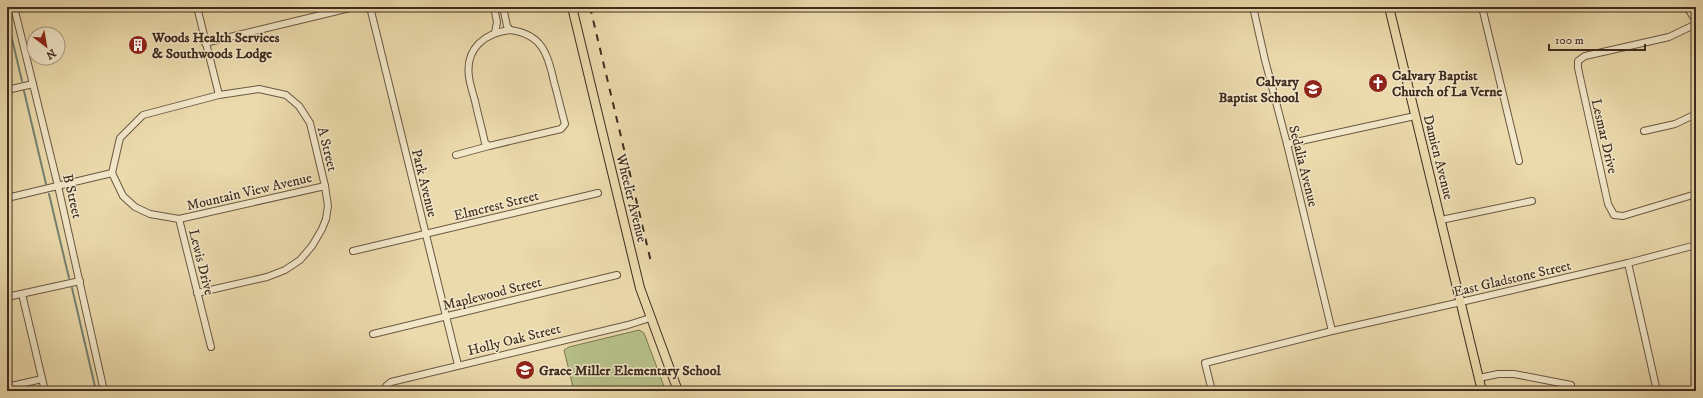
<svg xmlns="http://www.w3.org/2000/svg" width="1703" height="398" viewBox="0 0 1703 398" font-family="'IM FELL DW Pica',serif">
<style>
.green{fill:#b7c089;stroke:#7b7654}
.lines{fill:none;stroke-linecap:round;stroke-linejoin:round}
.stream{stroke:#748272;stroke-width:2}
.minor-casing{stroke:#6a5842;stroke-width:8}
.major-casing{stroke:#3f2c1f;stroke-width:10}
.minor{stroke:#f2e7c9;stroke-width:6}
.major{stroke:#ebdaac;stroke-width:8}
.rail{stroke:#3f2c1f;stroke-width:2;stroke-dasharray:7 7;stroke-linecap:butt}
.labels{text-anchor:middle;stroke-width:3;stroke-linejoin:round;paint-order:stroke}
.poi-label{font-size:14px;font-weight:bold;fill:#3f2c1f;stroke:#f2e7c9;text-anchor:start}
.street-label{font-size:14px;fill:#3f2c1f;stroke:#f2e7c9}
</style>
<rect width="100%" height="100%" fill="#ebdaac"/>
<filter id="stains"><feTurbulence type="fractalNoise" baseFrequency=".005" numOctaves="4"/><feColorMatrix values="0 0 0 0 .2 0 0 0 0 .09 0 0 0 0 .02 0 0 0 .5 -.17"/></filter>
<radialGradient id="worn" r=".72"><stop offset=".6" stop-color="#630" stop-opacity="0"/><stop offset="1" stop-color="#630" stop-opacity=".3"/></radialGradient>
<path class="green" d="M639 330 644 333 665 389 658 391H574L564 350 569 347Z"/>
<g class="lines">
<g class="stream">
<path d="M7 18 22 81"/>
<path d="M24 91 46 184"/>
<path d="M49 194 69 278"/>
<path d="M72 288 96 391"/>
</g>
<g class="minor-casing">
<g id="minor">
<path d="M14 7 58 186 104 391"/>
<path d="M197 7 219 95"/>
<path d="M370 7 458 365"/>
<path d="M494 7 497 22 495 33"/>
<path d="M503 7 507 26 510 30"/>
<path d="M1253 7 1265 60 1287 144 1332 331"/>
<path d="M1482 7 1519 161"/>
<path d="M1687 7 1696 21"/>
<path d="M1696 24 1669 37 1585 56 1578 61V68L1608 204 1614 215 1623 216 1696 194"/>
<path d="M510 30C542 34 548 54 554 82 558 96 561 110 565 124L561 129 489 146 485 143C482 129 478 115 475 101 473 93 470 85 469 77 465 48 485 33 510 30Z"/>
<path d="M205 43 354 7"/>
<path d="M7 90 33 84"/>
<path d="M1644 131 1675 124 1696 114"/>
<path d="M1287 144 1415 116"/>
<path d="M456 155 489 146"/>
<path d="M7 198 112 173"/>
<path d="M179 219 325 186"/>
<path d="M1441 220 1532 201"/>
<path d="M353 251 598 193"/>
<path d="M1628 263 1657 391"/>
<path d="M197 293 267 277 285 270 300 260 312 246 322 229 326 219 328 206 325 186 310 123 299 106 286 95 259 89 219 95 143 115 120 138 112 173 123 196 135 207 150 214 179 219 211 347"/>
<path d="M22 294 45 391"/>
<path d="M7 297 80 281"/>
<path d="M373 334 617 275"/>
<path d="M1479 378 1498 374H1514L1571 385"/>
<path d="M7 387 42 379"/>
<path d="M385 391 386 386 391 382 628 325 650 318"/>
<path d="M1212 391 1205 363 1332 331 1461 302 1628 263 1696 245"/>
</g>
</g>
<g class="major-casing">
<g id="major">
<path d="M572 7 640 288 678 391"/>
<path d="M1389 7 1482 391"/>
</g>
</g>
<use href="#minor" class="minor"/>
<use href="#major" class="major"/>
<path class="rail" d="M590 7 651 262"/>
</g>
<defs>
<g id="building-disc" transform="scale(1)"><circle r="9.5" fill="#8f2418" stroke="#f2e7c9"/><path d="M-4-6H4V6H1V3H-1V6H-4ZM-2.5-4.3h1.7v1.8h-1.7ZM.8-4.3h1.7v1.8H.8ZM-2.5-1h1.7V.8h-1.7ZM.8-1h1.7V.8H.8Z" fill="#fff"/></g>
<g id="church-disc" transform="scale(1)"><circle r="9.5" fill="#8f2418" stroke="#f2e7c9"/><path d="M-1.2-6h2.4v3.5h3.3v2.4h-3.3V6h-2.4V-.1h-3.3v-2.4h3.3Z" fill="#fff"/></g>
<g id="school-disc" transform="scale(1)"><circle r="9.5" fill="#8f2418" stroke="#f2e7c9"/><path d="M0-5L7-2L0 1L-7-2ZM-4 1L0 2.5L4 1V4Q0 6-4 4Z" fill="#fff"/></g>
</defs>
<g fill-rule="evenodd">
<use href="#building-disc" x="138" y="45"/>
<use href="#church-disc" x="1378" y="83"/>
<use href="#school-disc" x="1313" y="89"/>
<use href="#school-disc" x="525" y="370"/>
</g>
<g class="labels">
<g class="poi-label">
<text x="152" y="42">Woods Health Services<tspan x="152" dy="16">&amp; Southwoods Lodge</tspan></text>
<text x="1392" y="80">Calvary Baptist<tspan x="1392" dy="16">Church of La Verne</tspan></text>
<text x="1299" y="86" text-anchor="end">Calvary<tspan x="1299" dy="16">Baptist School</tspan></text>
<text x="539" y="375">Grace Miller Elementary School</text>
</g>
<g class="street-label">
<text transform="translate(1605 136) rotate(77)" y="5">Lesmar Drive</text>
<text transform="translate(328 149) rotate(76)" y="5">A Street</text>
<text transform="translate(1439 157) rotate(76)" y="5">Damien Avenue</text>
<text transform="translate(1304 166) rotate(76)" y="5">Sedalia Avenue</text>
<text transform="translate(425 183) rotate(76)" y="5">Park Avenue</text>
<text transform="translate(249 191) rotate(-13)" y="5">Mountain View Avenue</text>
<text transform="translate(73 196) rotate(77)" y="5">B Street</text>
<text transform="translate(632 198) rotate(76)" y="5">Wheeler Avenue</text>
<text transform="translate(496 205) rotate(-14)" y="5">Elmcrest Street</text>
<text transform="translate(202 262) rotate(76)" y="5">Lewis Drive</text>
<text transform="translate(1512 278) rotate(-13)" y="5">East Gladstone Street</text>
<text transform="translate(492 293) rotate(-14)" y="5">Maplewood Street</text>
<text transform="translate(514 339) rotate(-14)" y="5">Holly Oak Street</text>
</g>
</g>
<rect width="1703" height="398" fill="none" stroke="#ebdaac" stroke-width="24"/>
<rect x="8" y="8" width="1687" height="382" fill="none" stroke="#3f2c1f" stroke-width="2"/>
<rect x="12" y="12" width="1679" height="374" fill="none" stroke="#3f2c1f"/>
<g transform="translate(46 46) rotate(149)"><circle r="19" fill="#f2e7c9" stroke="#aa9c85"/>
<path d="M0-3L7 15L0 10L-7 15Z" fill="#8f2418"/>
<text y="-6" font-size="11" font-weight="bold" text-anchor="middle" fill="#3f2c1f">N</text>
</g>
<path d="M1549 44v6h96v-6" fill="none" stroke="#3f2c1f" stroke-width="2"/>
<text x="1555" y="44" font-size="12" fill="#3f2c1f" stroke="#f2e7c9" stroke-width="3" paint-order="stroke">100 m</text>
<rect width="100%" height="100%" filter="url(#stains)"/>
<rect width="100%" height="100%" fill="url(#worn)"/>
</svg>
